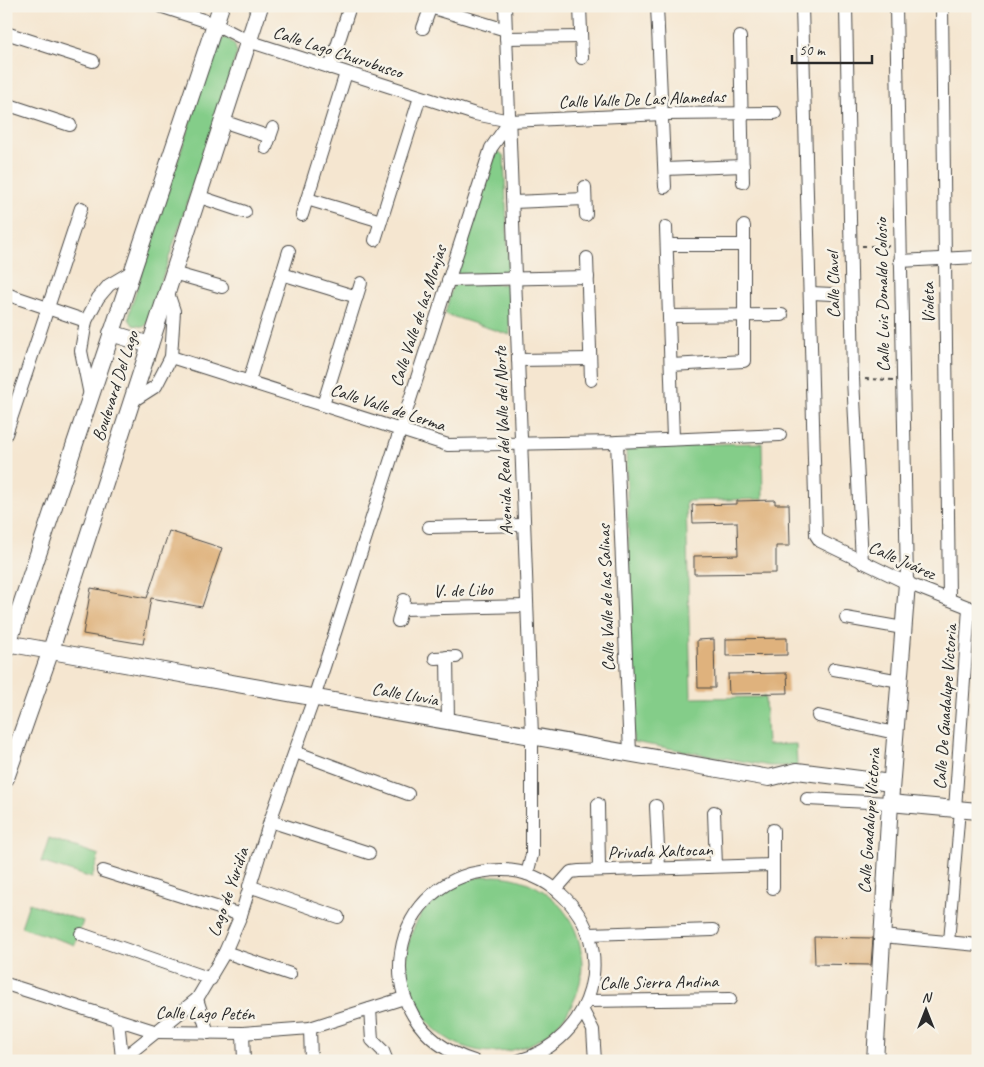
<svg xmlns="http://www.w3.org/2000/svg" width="984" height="1067" viewBox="0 0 984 1067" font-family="Caveat,sans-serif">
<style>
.green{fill:#84cd89;stroke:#587c5a}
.building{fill:#dfb27d}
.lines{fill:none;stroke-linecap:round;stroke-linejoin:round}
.pedestrian-casing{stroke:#494744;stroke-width:12}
.minor-casing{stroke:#494744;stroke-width:14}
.tertiary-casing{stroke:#494744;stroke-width:18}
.path{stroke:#494744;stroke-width:2;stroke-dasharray:4 4;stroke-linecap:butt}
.pedestrian{stroke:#fff;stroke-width:10}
.minor{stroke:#fff;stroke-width:12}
.tertiary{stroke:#fff;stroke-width:16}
.labels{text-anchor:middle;stroke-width:5;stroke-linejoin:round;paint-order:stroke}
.street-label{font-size:18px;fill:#2b2b2b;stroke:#f7f3e8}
</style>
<rect width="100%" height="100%" fill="#f7f3e8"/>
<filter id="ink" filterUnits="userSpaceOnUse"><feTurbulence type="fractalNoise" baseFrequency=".02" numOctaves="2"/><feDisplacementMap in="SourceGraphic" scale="10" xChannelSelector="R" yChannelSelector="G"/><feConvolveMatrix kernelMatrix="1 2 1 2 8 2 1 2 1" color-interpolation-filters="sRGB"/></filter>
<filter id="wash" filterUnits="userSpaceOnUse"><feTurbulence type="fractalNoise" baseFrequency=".0096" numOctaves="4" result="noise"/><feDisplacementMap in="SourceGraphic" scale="20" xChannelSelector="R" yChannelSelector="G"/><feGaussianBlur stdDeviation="1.12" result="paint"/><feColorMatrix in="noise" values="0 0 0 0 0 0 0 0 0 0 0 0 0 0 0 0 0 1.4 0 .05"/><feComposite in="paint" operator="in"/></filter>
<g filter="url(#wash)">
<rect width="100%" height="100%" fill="#f5e6d0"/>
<g class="green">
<path d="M223 38H228L235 46 237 53 147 324 144 327 133 325 129 319 130 310 215 44Z"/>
<path d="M497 150 504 156 509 274 456 275Z"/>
<path d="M453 284H507L509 287 510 335 445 314Z"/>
<path d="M762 443 763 499 686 501 691 698 765 697 767 745 796 744 797 766H770L633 742 626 446Z"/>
<path d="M49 838 99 855 92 878 41 862Z"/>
<circle cx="494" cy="964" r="88"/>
<path d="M29 903 83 921 75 945 21 927Z"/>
</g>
<g id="blocks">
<g class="building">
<path d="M775 500V504H789L790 546H776V573L694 574V556L738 555 737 522 693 523 692 505 737 504V501Z"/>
<path d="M169 531 222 548 202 607 151 598 143 644 83 634 91 588 147 598Z"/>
<path d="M787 638V655L726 656V639Z"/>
<path d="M714 639 715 688H698L697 640Z"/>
<path d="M787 673 788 693 729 694 728 674Z"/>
<path d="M814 937 873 938 871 965 815 964Z"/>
</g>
</g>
</g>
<g filter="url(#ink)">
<use href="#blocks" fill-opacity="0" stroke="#494744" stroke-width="1"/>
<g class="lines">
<g class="pedestrian-casing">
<path id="pedestrian" d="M949 942 960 809"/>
</g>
<g class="minor-casing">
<g id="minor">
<path d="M160 6 215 24 248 41 475 114 510 121 663 114 775 113"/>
<path d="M505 6 532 736V855L527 874"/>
<path d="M580 6 582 58"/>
<path d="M657 6 665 187"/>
<path d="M802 6 816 535 820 541 907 583 978 611"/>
<path d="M846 6 853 378 862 562"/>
<path d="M896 6 907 583"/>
<path d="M942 6 949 599"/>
<path d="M430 7 506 30"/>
<path d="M423 28 431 6"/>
<path d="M6 33 93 61"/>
<path d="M740 37 743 182"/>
<path d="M506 38 581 37"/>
<path d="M330 68 350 6"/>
<path d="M6 104 70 125"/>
<path d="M222 121 270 137"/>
<path d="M266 148 273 128"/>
<path d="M665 169 743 166"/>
<path d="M585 187 586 215"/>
<path d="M197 196 245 212"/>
<path d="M307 199 381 221"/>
<path d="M513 202 585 199"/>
<path d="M302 215 346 73"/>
<path d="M666 227 673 439"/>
<path d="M375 240 420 97"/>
<path d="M667 245H744"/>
<path d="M587 258 591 380"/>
<path d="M900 261 978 257"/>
<path d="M173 273 222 287"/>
<path d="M282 274 357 297"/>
<path d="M448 280 588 277"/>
<path d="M811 293 832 294"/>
<path d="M6 294 86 321"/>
<path d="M669 316 782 315"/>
<path d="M171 357 448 445 617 442 780 435"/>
<path d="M518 360 590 359"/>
<path d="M671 365 744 361V226"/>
<path d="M249 381 289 251"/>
<path d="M90 395 81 351 86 321 98 298 109 285 131 272"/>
<path d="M131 402 156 386 171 357 174 311 167 290"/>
<path d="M323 405 361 283"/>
<path d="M6 434 81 208"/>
<path d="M617 442 630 753"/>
<path d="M429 527 523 525"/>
<path d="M402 609 526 606"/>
<path d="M846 618 903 628"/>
<path d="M398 621 404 600"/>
<path d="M447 657 448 721"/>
<path d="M435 658 456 657"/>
<path d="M834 669 900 681"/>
<path d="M818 716 895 733"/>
<path d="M295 752 408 794"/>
<path d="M807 799 890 803"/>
<path d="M598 804 599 870"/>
<path d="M656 806 659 868"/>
<path d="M955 809 969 608"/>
<path d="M714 812 716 866"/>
<path d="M270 821 369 853"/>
<path d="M773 830V888"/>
<path d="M103 871 241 915"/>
<path d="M249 886 338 917"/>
<path d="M556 889 571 872 579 871 773 865"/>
<path d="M81 934 211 979"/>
<path d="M589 934 713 930"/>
<path d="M882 936 978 945"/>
<path d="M225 952 290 974"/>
<path d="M6 984 157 1032 243 1033 310 1028 404 998"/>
<path d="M197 999 208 1033"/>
<path d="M588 1001 730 999"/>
<path d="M370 1009 372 1040 383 1051 387 1061"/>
<path d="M583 1011 593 1030 595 1061"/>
<path d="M118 1020 122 1058"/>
<path d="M310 1028 311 1061"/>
<path d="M243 1033 244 1061"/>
<path d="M120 1061 197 999 225 952 241 915 270 821 314 698 491 148 510 121"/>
<path d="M474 1061C360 1026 384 869 503 870 524 870 546 880 561 894 621 948 593 1040 518 1061"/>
</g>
</g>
<g class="tertiary-casing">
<g id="tertiary">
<path d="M111 333 150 345"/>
<path d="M6 643 769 778 797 771 891 783"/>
<path d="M6 650 221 6"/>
<path d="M6 778 51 650 260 6"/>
<path d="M890 803 978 811"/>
<path d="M875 1061 890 803 907 583"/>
</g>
</g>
<g class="path">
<path d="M862 246H889"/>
<path d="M865 379 893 380"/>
</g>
<use href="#pedestrian" class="pedestrian"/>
<use href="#minor" class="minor"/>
<use href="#tertiary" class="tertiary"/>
</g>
</g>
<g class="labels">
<g class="street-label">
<text transform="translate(338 52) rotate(18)" y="6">Calle Lago Churubusco</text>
<text transform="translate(642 99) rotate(-2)" y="6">Calle Valle De Las Alamedas</text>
<text transform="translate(833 285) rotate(-91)" y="6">Calle Clavel</text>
<text transform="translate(882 295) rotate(-91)" y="6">Calle Luis Donaldo Colosio</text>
<text transform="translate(928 303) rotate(-91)" y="6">Violeta</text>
<text transform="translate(418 316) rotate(-72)" y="6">Calle Valle de las Monjas</text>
<text transform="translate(115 386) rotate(-72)" y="6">Boulevard Del Lago</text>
<text transform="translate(388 407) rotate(18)" y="6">Calle Valle de Lerma</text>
<text transform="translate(503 441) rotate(-92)" y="6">Avenida Real del Valle del Norte</text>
<text transform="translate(902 560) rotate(24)" y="6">Calle Juárez</text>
<text transform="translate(463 590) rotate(-2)" y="6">V. de Libo</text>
<text transform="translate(606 598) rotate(-92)" y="6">Calle Valle de las Salinas</text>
<text transform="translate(405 694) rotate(10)" y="6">Calle Lluvia</text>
<text transform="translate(945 707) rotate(-86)" y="6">Calle De Guadalupe Victoria</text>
<text transform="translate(869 821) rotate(-86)" y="6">Calle Guadalupe Victoria</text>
<text transform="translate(660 851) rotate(-2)" y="6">Privada Xaltocan</text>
<text transform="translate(228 892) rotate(-71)" y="6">Lago de Yuridia</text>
<text transform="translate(659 982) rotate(-1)" y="6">Calle Sierra Andina</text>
<text transform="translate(205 1013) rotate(1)" y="6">Calle Lago Petén</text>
</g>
</g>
<rect width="984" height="1067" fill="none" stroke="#f7f3e8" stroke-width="25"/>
<g transform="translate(926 1010)" stroke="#f7f3e8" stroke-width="4" paint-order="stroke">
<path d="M0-4L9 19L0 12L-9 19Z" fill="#2b2b2b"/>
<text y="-8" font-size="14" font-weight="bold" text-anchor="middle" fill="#2b2b2b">N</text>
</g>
<path d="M792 55v8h80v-8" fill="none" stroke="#2b2b2b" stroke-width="2.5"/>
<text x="799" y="55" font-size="15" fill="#2b2b2b" stroke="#f7f3e8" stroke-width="4" paint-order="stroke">50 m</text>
</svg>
